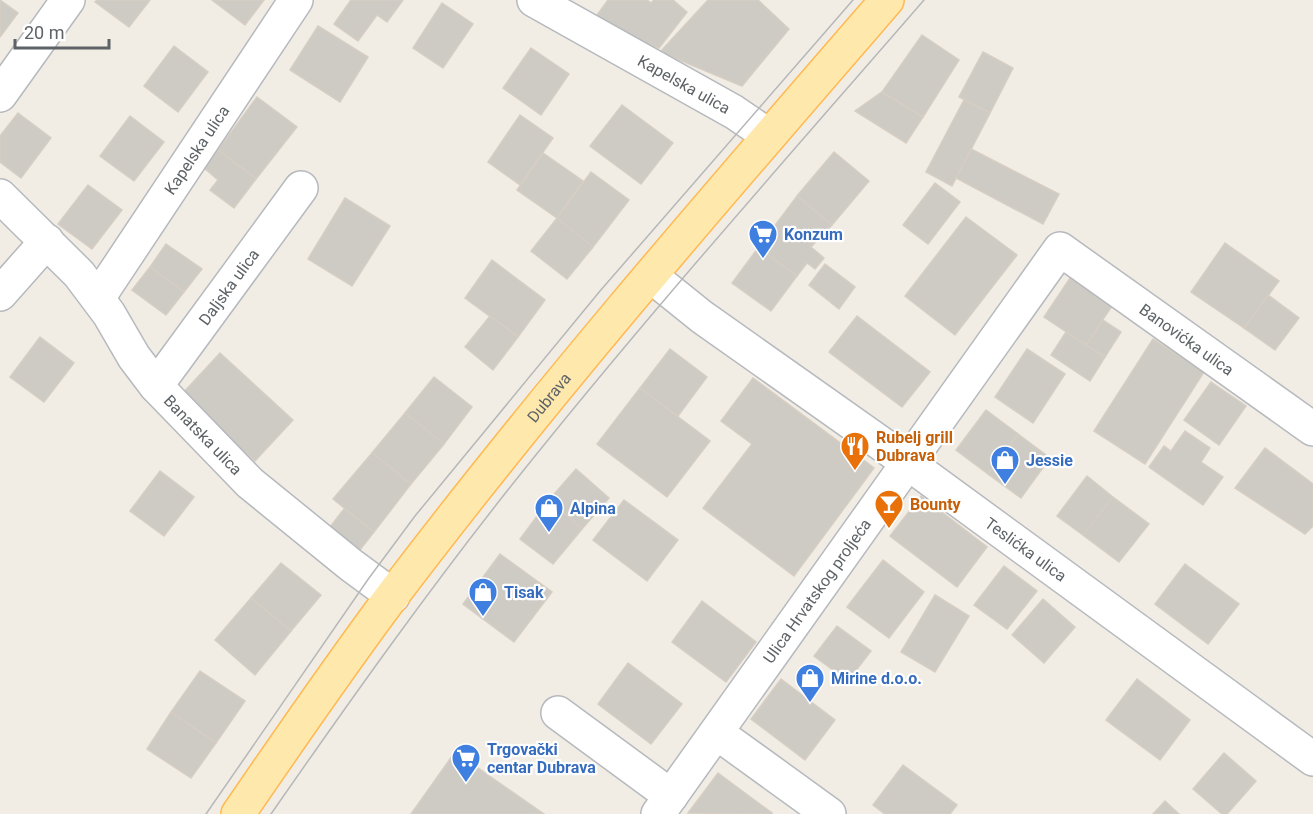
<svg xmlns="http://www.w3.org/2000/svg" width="1313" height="814" viewBox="0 0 1313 814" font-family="Roboto,sans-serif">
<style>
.building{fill:#cecac4;stroke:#d6cec3;stroke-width:1.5}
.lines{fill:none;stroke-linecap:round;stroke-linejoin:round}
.minor-casing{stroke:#b6b9bd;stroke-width:36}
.major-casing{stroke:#ffb950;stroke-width:36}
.minor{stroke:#fff;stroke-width:33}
.major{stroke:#ffe8ac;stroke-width:33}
.tram{stroke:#b6b7b8;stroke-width:1.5}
.labels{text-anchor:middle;stroke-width:4.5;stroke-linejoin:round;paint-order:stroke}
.street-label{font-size:16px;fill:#5d6367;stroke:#fff}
.shop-label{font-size:16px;font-weight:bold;fill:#366cbe;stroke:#fff;text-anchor:start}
.food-label{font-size:16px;font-weight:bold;fill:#c56008;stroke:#fff;text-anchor:start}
</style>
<rect width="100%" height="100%" fill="#f1ede5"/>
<g class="building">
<path d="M0 0 18 13 0 37Z"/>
<path d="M97 0H150L129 27 95 2Z"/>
<path d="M212 0H264L245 25Z"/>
<path d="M351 0H403L387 22 377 15 358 41 334 24Z"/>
<path d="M608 0H647L651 3 654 0H673L687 12 659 48 592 22Z"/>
<path d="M708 0H758L789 29 742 86 660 52Z"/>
<path d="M442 3 473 24 443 68 413 48Z"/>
<path d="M318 26 368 57 340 102 290 70Z"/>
<path d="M922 35 959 60 923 117 882 92Z"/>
<path d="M174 46 208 72 178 112 144 86Z"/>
<path d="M531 48 569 74 541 115 503 88Z"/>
<path d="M983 52 1013 68 990 113 959 97Z"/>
<path d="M882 92 923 117 906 143 855 111Z"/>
<path d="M257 97 297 127 256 179 218 150Z"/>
<path d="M964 100 990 113 952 186 926 172Z"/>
<path d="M622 105 673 143 641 184 590 146Z"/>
<path d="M18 113 51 138 21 178 0 162V136Z"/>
<path d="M520 115 553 138 520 185 488 162Z"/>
<path d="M130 116 164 142 134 181 100 156Z"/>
<path d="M971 149 1059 194 1043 224 956 178Z"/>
<path d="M218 150 256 179 234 208 210 190 218 180 204 168Z"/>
<path d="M834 152 869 181 832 225 797 196Z"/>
<path d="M543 153 583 181 557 218 517 190Z"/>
<path d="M591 172 629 200 593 247 557 218Z"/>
<path d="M935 183 960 202 928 244 903 225Z"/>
<path d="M88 185 122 210 92 249 58 224Z"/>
<path d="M797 196 832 225 811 247 824 258 815 269 807 263 797 276 758 248Z"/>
<path d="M345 198 390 226 352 286 308 259Z"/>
<path d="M966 217 1017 255 955 335 905 296Z"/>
<path d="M557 218 593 247 567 279 531 251Z"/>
<path d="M1225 243 1279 281 1244 328 1191 292Z"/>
<path d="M166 244 202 269 184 292 150 267Z"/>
<path d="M758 248 797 276 771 311 732 283Z"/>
<path d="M492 260 545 300 518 337 465 298Z"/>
<path d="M825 264 855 287 839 309 809 285Z"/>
<path d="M150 267 184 292 166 315 132 290Z"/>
<path d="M1070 278 1112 306 1086 345 1044 317Z"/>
<path d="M1268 295 1299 318 1275 350 1244 328Z"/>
<path d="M490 316 518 337 493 370 465 347Z"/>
<path d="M857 316 930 372 902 407 829 352Z"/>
<path d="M1103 320 1121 332 1105 357 1086 345Z"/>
<path d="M1066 332 1105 357 1090 381 1051 355Z"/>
<path d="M40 337 74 363 44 402 10 377Z"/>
<path d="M1153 339 1204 372 1145 464 1094 431Z"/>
<path d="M670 349 707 377 678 416 640 388Z"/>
<path d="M1027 349 1065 374 1033 423 995 397Z"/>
<path d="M220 353 293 420 255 461 182 394Z"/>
<path d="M434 377 472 407 444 444 405 413Z"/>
<path d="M753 378 874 468 794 576 703 508 752 444 721 421Z"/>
<path d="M1211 382 1246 406 1219 445 1184 420Z"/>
<path d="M640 388 710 441 667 497 597 444Z"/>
<path d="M986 410 1018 434 988 474 956 450Z"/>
<path d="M405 413 444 444 411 484 372 453Z"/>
<path d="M1185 431 1210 448 1201 462 1223 477 1203 505 1149 467 1164 446 1171 451Z"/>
<path d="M1018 434 1050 458 1021 498 988 474Z"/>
<path d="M1265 448 1313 484V526L1305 534 1235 488Z"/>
<path d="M372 453 411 484 374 532 333 499Z"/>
<path d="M576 469 609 498 582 529 549 500Z"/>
<path d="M160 471 194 497 164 536 130 511Z"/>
<path d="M1087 476 1113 497 1083 535 1057 516Z"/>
<path d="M921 496 987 547 957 587 890 536Z"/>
<path d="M1113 497 1149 524 1119 562 1083 535Z"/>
<path d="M549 500 582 529 553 564 520 539Z"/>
<path d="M624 500 678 540 647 581 593 540Z"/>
<path d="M344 509 374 532 356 555 326 532Z"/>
<path d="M500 554 552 592 514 642 463 604Z"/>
<path d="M883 560 924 592 889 638 847 607Z"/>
<path d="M281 563 321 595 291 631 251 598Z"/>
<path d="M1185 564 1239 604 1208 644 1155 604Z"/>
<path d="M1004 566 1037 591 1007 629 974 605Z"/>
<path d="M935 595 969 616 935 672 901 652Z"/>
<path d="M251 598 291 631 255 675 215 640Z"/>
<path d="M1043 599 1075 627 1044 663 1012 635Z"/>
<path d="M702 601 756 642 726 682 672 642Z"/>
<path d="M837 626 871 651 848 681 814 656Z"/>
<path d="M628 663 682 704 651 744 598 704Z"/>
<path d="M200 671 245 701 216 743 171 712Z"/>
<path d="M781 679 835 720 805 760 751 719Z"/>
<path d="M1137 679 1190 720 1160 760 1106 720Z"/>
<path d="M171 712 216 743 191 778 147 749Z"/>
<path d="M455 752 544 814H411Z"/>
<path d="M1224 753 1256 781 1227 814H1222L1193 789Z"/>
<path d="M903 765 957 805 950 814H885L873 805Z"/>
<path d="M718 773 772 813V814L688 813Z"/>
<path d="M1165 801 1179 814H1153Z"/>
</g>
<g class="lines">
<g class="minor-casing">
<g id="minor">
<path id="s1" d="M534 0 734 112 769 136"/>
<path d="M0 95 68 0"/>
<path id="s2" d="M0 196 79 274 109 314 134 357 156 386 250 483 351 565 393 596"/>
<path id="s3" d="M651 276 702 317 886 447 1313 759"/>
<path d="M0 294 47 241"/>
<path id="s4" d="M98 298 296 0"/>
<path id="s5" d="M156 386 301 188"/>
<path d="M558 713 671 796"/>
<path d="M717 733 829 814"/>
<path id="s6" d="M658 814 1060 249 1313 429"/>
</g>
</g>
<g class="major-casing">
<g id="major">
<path id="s7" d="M238 814C288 741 339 667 392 596 548 390 718 195 887 0"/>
</g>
</g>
<use href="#minor" class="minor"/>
<use href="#major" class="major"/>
<g class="tram">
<path d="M206 814 369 578 415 516 600 291 853 0"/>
<path d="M271 814C351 699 432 585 519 476 649 313 788 157 924 0"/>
</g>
</g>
<defs>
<g id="supermarket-pin" transform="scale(1.5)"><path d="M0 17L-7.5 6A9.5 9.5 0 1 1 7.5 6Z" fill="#3f7fe0" stroke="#fff"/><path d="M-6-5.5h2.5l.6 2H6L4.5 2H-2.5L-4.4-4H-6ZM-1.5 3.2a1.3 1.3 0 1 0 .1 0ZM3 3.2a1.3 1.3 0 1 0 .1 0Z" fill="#fff"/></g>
<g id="restaurant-pin" transform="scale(1.5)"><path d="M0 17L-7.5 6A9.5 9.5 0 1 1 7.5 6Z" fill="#e8710a" stroke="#fff"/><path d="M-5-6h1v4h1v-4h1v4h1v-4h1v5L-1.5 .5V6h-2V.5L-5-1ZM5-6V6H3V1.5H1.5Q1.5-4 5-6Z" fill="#fff"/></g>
<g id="shop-pin" transform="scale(1.5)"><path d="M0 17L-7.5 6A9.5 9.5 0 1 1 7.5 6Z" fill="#3f7fe0" stroke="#fff"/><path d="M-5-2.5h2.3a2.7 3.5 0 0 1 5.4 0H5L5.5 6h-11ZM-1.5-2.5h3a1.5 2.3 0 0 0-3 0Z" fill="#fff"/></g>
<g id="bar-pin" transform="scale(1.5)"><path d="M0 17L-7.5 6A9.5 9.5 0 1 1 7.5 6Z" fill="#e8710a" stroke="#fff"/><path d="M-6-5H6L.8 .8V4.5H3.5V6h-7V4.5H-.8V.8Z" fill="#fff"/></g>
</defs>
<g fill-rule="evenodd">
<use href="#supermarket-pin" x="763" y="234"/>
<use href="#restaurant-pin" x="855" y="446"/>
<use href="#shop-pin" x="1005" y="460"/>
<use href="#bar-pin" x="889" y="504"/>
<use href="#shop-pin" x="549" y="508"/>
<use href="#shop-pin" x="483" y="592"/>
<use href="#shop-pin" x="810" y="678"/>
<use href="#supermarket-pin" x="466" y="758"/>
</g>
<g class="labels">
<g class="street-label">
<text dy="6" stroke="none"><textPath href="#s1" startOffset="172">Kapelska ulica</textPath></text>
<text dy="6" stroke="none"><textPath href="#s4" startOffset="178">Kapelska ulica</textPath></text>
<text dy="6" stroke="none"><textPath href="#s5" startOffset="123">Daljska ulica</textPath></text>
<text dy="6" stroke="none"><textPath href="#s6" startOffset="849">Banovićka ulica</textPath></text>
<text dy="6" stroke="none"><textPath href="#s7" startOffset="520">Dubrava</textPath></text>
<text dy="6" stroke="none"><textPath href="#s2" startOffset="315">Banatska ulica</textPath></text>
<text dy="6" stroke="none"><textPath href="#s3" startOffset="464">Teslićka ulica</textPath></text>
<text dy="6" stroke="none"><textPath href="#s6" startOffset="274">Ulica Hrvatskog proljeća</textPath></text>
</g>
<g class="shop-label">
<text x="784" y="240">Konzum</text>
<text x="1026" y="466">Jessie</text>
<text x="570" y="514">Alpina</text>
<text x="504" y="598">Tisak</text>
<text x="831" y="684">Mirine d.o.o.</text>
<text x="487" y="755">Trgovački<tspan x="487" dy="18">centar Dubrava</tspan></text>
</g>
<g class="food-label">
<text x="876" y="443">Rubelj grill<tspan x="876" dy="18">Dubrava</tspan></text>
<text x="910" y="510">Bounty</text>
</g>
</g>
<path d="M15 39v9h94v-9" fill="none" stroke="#5d6367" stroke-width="3"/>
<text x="24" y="39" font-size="18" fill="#5d6367" stroke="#ffffff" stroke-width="4.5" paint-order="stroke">20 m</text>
</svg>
